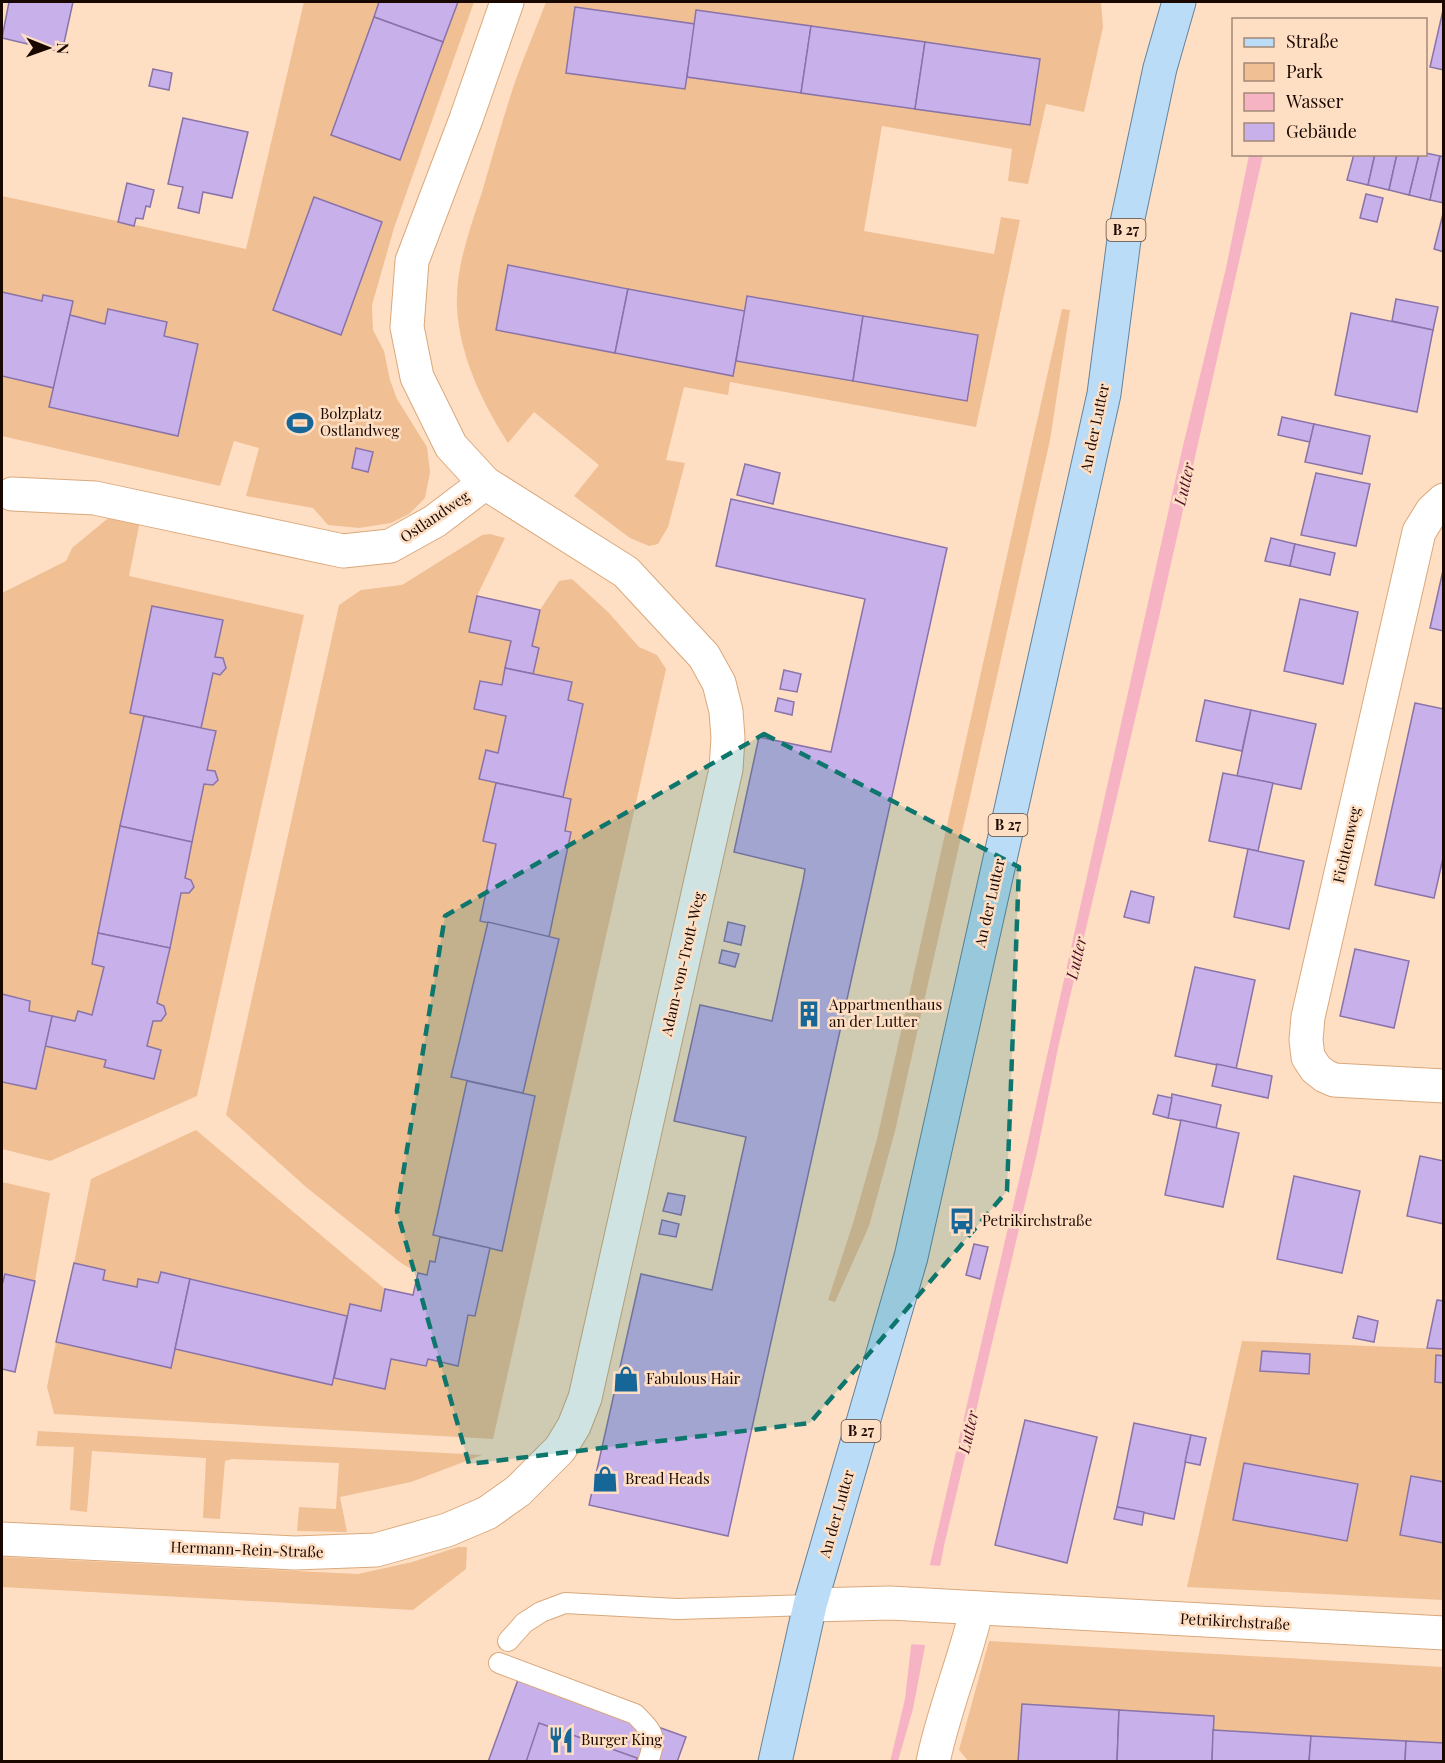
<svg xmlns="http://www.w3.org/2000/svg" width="1445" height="1763" viewBox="0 0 1445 1763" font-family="'Playfair Display',serif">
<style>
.green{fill:#f0bf94}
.water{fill:#f6b3c4}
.pier{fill:#ffdfc4}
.building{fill:#c8b1ea;stroke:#8973a9;stroke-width:1.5}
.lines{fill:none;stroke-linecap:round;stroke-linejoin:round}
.lane-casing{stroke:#daa87b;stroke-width:22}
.street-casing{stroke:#daa87b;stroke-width:35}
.primary-casing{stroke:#64839d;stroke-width:35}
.lane{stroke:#fff;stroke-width:20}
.street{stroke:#fff;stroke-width:33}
.primary{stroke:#badcf7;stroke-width:33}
.marked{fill:#0f766e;fill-opacity:0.2;stroke:#0f766e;stroke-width:4.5;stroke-dasharray:12 8;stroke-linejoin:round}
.labels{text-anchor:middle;stroke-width:5;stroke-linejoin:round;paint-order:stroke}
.shield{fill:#ffdfc4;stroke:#5e483b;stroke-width:1.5}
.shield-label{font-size:14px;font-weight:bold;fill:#190800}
.poi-label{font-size:15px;fill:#190800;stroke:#ffdfc4;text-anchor:start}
.street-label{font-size:15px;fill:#190800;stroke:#ffdfc4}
.water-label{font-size:16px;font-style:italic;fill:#520b27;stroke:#ffdfc4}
</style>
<rect width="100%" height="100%" fill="#ffdfc4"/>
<g class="green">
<path d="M304 2H474L394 228 372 305 373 330 384 351 390 380 397 399 427 447 430 472 425 498 409 514 391 523 359 528 328 525 313 508 246 496 259 448 234 441 220 486 2 436V196L246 249Z"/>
<path d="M546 2H1101L1103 27 1084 112 1046 104 1028 184 1008 181 1012 149 882 126 864 231 994 254 1001 217 1020 220 976 427 730 382 728 395 684 387 666 460 685 463 668 527 658 544 649 546 630 538 574 496 599 465 534 412 508 443C482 402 460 357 457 308 455 268 470 229 482 192 492 158 501 125 512 91 522 61 535 31 546 2Z"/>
<path d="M1062 309 1070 310 1050 440 895 1131 869 1226 835 1302 828 1300 854 1220 877 1139Z"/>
<path d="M112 515 140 521 129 576 304 615 197 1096 50 1161 2 1149V1082L36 1088 45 1046 106 1060 104 1067 154 1078 161 1050 147 1046 153 1021H161L166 1014 164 1006 157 1003 181 893H189L194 887 191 880 185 878 204 784 213 785 218 780 215 771 207 770 215 731 201 728 213 673 220 675 226 668 223 658 215 657 223 620 152 606 130 713 144 716 92 964 104 967 92 1015 78 1011 75 1021 29 1011 30 1000 2 994V593L66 561 72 548Z"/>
<path d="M490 534 505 538 477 596 511 641 502 685 480 681 474 709 506 716 498 753 486 750 479 779 496 783 483 840 496 844 480 921 488 922 451 1077 467 1081 433 1235 440 1237 435 1262 430 1261 427 1275 418 1273 401 1263 306 1187 226 1115 339 605 361 590 402 585 482 535Z"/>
<path d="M572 579 608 612 639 647 657 655 666 669 493 1439 54 1414 47 1387 56 1342 171 1368 175 1349 332 1385 334 1378 385 1389 391 1359 426 1366 428 1359 458 1365 468 1315 475 1316 490 1248 502 1250 535 1097 523 1093 559 940 549 937 571 832 565 831 571 799 563 797 583 704 568 700 571 682 533 674 539 648 532 646 540 610 559 581Z"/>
<path d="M196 1130 385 1289 381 1311 350 1304 347 1316 161 1273 158 1283 139 1279 137 1287 103 1280 105 1270 74 1263 91 1179Z"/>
<path d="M2 1182 50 1193 35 1281 5 1274 2 1285Z"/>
<path d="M1242 1341 1443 1349V1600L1187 1587Z"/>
<path d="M38 1431 482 1455 411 1482 340 1497 347 1532 297 1531 299 1507 336 1509 339 1463 232 1459 225 1461 220 1519 203 1518 206 1458 92 1451 87 1512 70 1510 74 1447 36 1446Z"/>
<path d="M458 1547H467L466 1569 413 1610 2 1587V1557L358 1574 412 1562Z"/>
<path d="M989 1641 1443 1667V1761L969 1762 959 1750Z"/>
</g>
<path class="water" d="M1249 155H1263L1159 617 1058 1048 1037 1153 944 1546 913 1709 898 1761 890 1762 905 1699 911 1646 1026 1150 1182 450 1226 268Z"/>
<path class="pier" d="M927 1565 943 1566 927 1645 908 1644Z"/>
<g class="building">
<path d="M9 2H73L62 52 2 38Z"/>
<path d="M379 2H458L443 42 374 17Z"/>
<path d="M1444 6V70L1430 67Z"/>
<path d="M575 7 695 24 685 89 566 73Z"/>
<path d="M696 10 811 26 801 93 687 77Z"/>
<path d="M374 17 443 42 400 160 331 135Z"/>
<path d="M811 26 925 42 915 109 801 93Z"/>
<path d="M925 42 1040 59 1030 125 915 109Z"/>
<path d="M153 69 172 73 169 90 149 86Z"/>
<path d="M183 118 248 132 232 198 203 192 199 213 178 208 183 187 168 184Z"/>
<path d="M1426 153 1440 156 1430 200 1409 195 1419 154H1426Z"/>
<path d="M1354 154H1375L1368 185 1347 180Z"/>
<path d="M1375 154H1397L1389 190 1368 185Z"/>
<path d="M1397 154H1419L1409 195 1389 190Z"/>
<path d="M1440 156 1444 157V203L1430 200Z"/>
<path d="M127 183 154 190 150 207 146 206 143 219 136 218 134 226 118 222Z"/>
<path d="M1366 194 1383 198 1377 222 1360 218Z"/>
<path d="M314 197 382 222 341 335 273 310Z"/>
<path d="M1444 210V252L1434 249Z"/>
<path d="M508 265 628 289 615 353 496 330Z"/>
<path d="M628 289 745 311 733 376 615 353Z"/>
<path d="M2 292 42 301 43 295 73 301 54 388 2 376Z"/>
<path d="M747 296 863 316 853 381 736 361Z"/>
<path d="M1396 299 1438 307 1433 330 1392 321Z"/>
<path d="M108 309 167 322 164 336 198 344 178 436 49 407 70 315 105 324Z"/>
<path d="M1351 313 1433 330 1417 412 1335 395Z"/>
<path d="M863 316 978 335 967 401 853 381Z"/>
<path d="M1282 417 1314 424 1310 442 1278 435Z"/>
<path d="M1314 424 1370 436 1362 474 1305 462Z"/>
<path d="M356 448 373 452 368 472 352 468Z"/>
<path d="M745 464 780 473 773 504 737 495Z"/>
<path d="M1316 473 1370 484 1356 546 1301 535Z"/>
<path d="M731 499 947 548 728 1536 589 1505 641 1274 712 1290 746 1137 674 1121 700 1005 772 1021 803 881 805 869 734 852 759 737 831 752 865 599 716 566Z"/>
<path d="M1271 538 1295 544 1290 566 1265 561Z"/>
<path d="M1295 544 1335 553 1330 575 1290 566Z"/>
<path d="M1444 566V631L1430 628Z"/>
<path d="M477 596 540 610 532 646 539 648 533 674 505 668 511 641 469 632Z"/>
<path d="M1300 599 1358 612 1343 684 1284 671Z"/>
<path d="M152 606 223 620 215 657 223 658 226 668 220 675 213 673 201 728 130 713Z"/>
<path d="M505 668 572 682 568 700 583 704 563 797 479 779 486 750 498 753 506 716 474 709 480 681 502 685Z"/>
<path d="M784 670 801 674 797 692 780 689Z"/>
<path d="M778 698 794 702 792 715 775 711Z"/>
<path d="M1205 700 1251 710 1242 751 1196 741Z"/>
<path d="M1415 703 1444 709V854L1434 898 1375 885Z"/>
<path d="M1251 710 1316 724 1301 789 1237 776Z"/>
<path d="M144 716 216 731 207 770 215 771 218 780 213 785 204 784 192 842 120 826Z"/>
<path d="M1223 773 1273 783 1258 851 1209 841Z"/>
<path d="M496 783 571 799 565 831 571 832 549 937 480 921 496 844 483 841Z"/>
<path d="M120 826 192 842 185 878 191 880 194 887 189 893H181L170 948 98 933Z"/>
<path d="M1248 849 1304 861 1289 929 1234 917Z"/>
<path d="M1131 891 1154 897 1149 923 1124 917Z"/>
<path d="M488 922 559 939 523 1093 451 1077Z"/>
<path d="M728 922 745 926 741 945 724 941Z"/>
<path d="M98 933 170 948 157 1003 164 1006 166 1014 161 1021H153L147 1046 161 1050 154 1079 104 1067 106 1060 45 1046 52 1016 75 1021 78 1011 92 1015 104 967 92 964Z"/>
<path d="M1355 949 1409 961 1394 1028 1340 1016Z"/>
<path d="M722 950 739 954 735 967 719 963Z"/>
<path d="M1195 967 1255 980 1236 1069 1175 1056Z"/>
<path d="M2 994 30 1001 29 1011 52 1016 36 1089 2 1082Z"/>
<path d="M1217 1064 1272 1076 1268 1098 1212 1086Z"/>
<path d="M467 1081 535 1096 502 1251 433 1235Z"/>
<path d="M1172 1094 1221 1105 1216 1128 1168 1118Z"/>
<path d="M1158 1095 1172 1098 1168 1118 1153 1114Z"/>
<path d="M1181 1120 1239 1133 1223 1207 1165 1195Z"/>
<path d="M1420 1156 1444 1161V1224L1407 1216Z"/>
<path d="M1294 1176 1360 1191 1342 1273 1277 1259Z"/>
<path d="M668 1193 685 1196 681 1215 663 1211Z"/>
<path d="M662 1220 679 1224 676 1237 659 1234Z"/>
<path d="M440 1237 490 1248 475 1316 468 1315 458 1366 428 1359 426 1366 391 1359 385 1389 334 1378 350 1304 381 1311 385 1289 413 1295 418 1273 427 1275 430 1261 435 1262Z"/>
<path d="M974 1244 988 1247 980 1279 966 1275Z"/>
<path d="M74 1263 105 1270 103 1280 137 1287 138 1279 158 1283 161 1272 190 1279 171 1368 56 1342Z"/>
<path d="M5 1274 35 1281 15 1372 2 1369V1285Z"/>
<path d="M190 1279 347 1316 332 1385 175 1349Z"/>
<path d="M1437 1300 1444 1301V1349L1427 1348Z"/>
<path d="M1358 1316 1378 1321 1374 1342 1353 1338Z"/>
<path d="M1262 1351 1310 1354 1309 1374 1260 1371Z"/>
<path d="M1436 1355 1444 1356V1383L1435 1382Z"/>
<path d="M1025 1420 1097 1437 1067 1563 995 1545Z"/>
<path d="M1134 1423 1191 1435 1174 1519 1117 1507Z"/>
<path d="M1191 1435 1206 1438 1200 1465 1185 1462Z"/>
<path d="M1244 1463 1358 1484 1347 1541 1233 1520Z"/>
<path d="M1411 1476 1444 1482V1543L1400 1535Z"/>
<path d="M1117 1507 1144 1512 1142 1525 1114 1519Z"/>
<path d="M519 1677 686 1737 677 1762H488Z"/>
<path d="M1022 1704 1119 1710 1117 1762H1018Z"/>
<path d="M1119 1710 1214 1716 1212 1762H1117Z"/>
<path d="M539 1723 637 1758 636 1762H526Z"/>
<path d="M1213 1730 1311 1736 1309 1762H1212Z"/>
<path d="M1311 1736 1406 1741 1405 1762H1309Z"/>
<path d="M1406 1741 1444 1743V1762H1405Z"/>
</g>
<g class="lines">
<g class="lane-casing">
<g id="lane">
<path d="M508 1641 524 1623 541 1612 565 1603 677 1609 810 1605"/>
<path d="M499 1663 635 1714C654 1733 657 1736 648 1762"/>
</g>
</g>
<g class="street-casing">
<g id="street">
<path d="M12 494 95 498 343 551 390 546 435 521 485 483"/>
<path d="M1444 500 1432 511 1419 532 1308 1017 1306 1040 1308 1057 1316 1069 1325 1076 1334 1080 1444 1086"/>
<path d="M2 1539 295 1553 376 1550 447 1530 487 1513 518 1491 560 1449 574 1426 585 1398 726 769 728 738 726 711 719 683 704 656 626 572 485 483 451 446 417 377 407 327 412 261 466 119 507 2"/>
<path d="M810 1605 890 1603 1444 1633"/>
<path d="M933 1762C944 1709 965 1660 977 1608"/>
</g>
</g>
<g class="primary-casing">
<path id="primary" d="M775 1762 810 1605 911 1257 1104 394 1125 232 1160 68 1179 2"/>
</g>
<use href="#lane" class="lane"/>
<use href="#street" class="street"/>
<use href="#primary" class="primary"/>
</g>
<path class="marked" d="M764 734 1019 867 1007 1191 810 1423 469 1464 397 1211 445 916Z"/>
<defs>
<g id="stadium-bare" transform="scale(2.07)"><path d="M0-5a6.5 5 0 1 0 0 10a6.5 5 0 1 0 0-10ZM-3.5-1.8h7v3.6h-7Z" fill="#176698" stroke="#ffdfc4" stroke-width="2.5" paint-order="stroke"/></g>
<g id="building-bare" transform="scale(2.07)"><path d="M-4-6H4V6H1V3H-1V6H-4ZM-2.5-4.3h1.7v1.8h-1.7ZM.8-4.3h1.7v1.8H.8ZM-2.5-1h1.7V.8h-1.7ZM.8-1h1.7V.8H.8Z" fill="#176698" stroke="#ffdfc4" stroke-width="2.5" paint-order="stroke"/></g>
<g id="bus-bare" transform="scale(2.07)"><path d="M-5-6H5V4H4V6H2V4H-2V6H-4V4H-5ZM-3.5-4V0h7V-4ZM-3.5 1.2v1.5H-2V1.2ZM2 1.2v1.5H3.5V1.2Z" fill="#176698" stroke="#ffdfc4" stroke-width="2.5" paint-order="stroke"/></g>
<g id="shop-bare" transform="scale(2.07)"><path d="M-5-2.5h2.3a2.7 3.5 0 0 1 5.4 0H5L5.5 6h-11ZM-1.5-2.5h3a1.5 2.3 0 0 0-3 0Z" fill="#176698" stroke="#ffdfc4" stroke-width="2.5" paint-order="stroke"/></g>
<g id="restaurant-bare" transform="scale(2.07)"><path d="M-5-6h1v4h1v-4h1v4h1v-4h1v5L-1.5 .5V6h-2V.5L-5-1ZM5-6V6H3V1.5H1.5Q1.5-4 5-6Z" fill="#176698" stroke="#ffdfc4" stroke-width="2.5" paint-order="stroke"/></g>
</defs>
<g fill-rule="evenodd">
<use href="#stadium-bare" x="300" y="423"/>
<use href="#building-bare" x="809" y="1014"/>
<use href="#bus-bare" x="962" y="1221"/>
<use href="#shop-bare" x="626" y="1379"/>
<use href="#shop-bare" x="605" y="1479"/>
<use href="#restaurant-bare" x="561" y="1740"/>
</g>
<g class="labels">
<g class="shield">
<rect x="1106.5" y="219" width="39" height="22" rx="4.5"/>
<rect x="988.5" y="814" width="39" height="22" rx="4.5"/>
<rect x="841.5" y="1420" width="39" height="22" rx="4.5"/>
</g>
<g class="shield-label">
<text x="1126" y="235">B 27</text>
<text x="1008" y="830">B 27</text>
<text x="861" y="1436">B 27</text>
</g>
<g class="poi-label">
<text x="320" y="419">Bolzplatz<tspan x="320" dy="17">Ostlandweg</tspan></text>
<text x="829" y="1010">Appartmenthaus<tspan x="829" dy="17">an der Lutter</tspan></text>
<text x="982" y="1226">Petrikirchstraße</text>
<text x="646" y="1384">Fabulous Hair</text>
<text x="625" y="1484">Bread Heads</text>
<text x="581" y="1745">Burger King</text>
</g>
<g class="street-label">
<text transform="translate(1095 428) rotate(-78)" y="5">An der Lutter</text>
<text transform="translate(435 517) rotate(-34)" y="5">Ostlandweg</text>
<text transform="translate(1347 845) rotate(-77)" y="5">Fichtenweg</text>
<text transform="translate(990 903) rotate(-77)" y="5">An der Lutter</text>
<text transform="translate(683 964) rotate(-77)" y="5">Adam-von-Trott-Weg</text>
<text transform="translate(837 1514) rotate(-74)" y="5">An der Lutter</text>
<text transform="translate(247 1550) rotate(2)" y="5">Hermann-Rein-Straße</text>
<text transform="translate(1235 1622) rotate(3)" y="5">Petrikirchstraße</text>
</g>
<g class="water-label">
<text transform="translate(1184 484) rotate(-77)" y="6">Lutter</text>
<text transform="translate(1076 958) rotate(-77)" y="6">Lutter</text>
<text transform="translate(968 1432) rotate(-77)" y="6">Lutter</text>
</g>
</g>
<rect width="1445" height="1763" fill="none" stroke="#190800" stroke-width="6"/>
<rect x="1232" y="18" width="195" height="138" fill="#ffdfc4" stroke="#a38976" stroke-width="1.5"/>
<rect x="1244" y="38" width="30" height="9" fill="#badcf7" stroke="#a38976" stroke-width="1.5"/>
<text x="1286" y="48" font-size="18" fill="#190800">Straße</text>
<rect x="1244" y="63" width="30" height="18" fill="#f0bf94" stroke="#a38976" stroke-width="1.5"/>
<text x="1286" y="78" font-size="18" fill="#190800">Park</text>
<rect x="1244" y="93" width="30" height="18" fill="#f6b3c4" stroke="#a38976" stroke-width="1.5"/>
<text x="1286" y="108" font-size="18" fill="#190800">Wasser</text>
<rect x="1244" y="123" width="30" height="18" fill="#c8b1ea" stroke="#a38976" stroke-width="1.5"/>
<text x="1286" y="138" font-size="18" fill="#190800">Gebäude</text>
<g transform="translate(48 48) rotate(91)" stroke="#ffdfc4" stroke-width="4.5" paint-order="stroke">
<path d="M0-4.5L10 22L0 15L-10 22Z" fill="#190800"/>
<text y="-9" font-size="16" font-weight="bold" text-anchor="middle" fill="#190800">N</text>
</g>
</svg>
